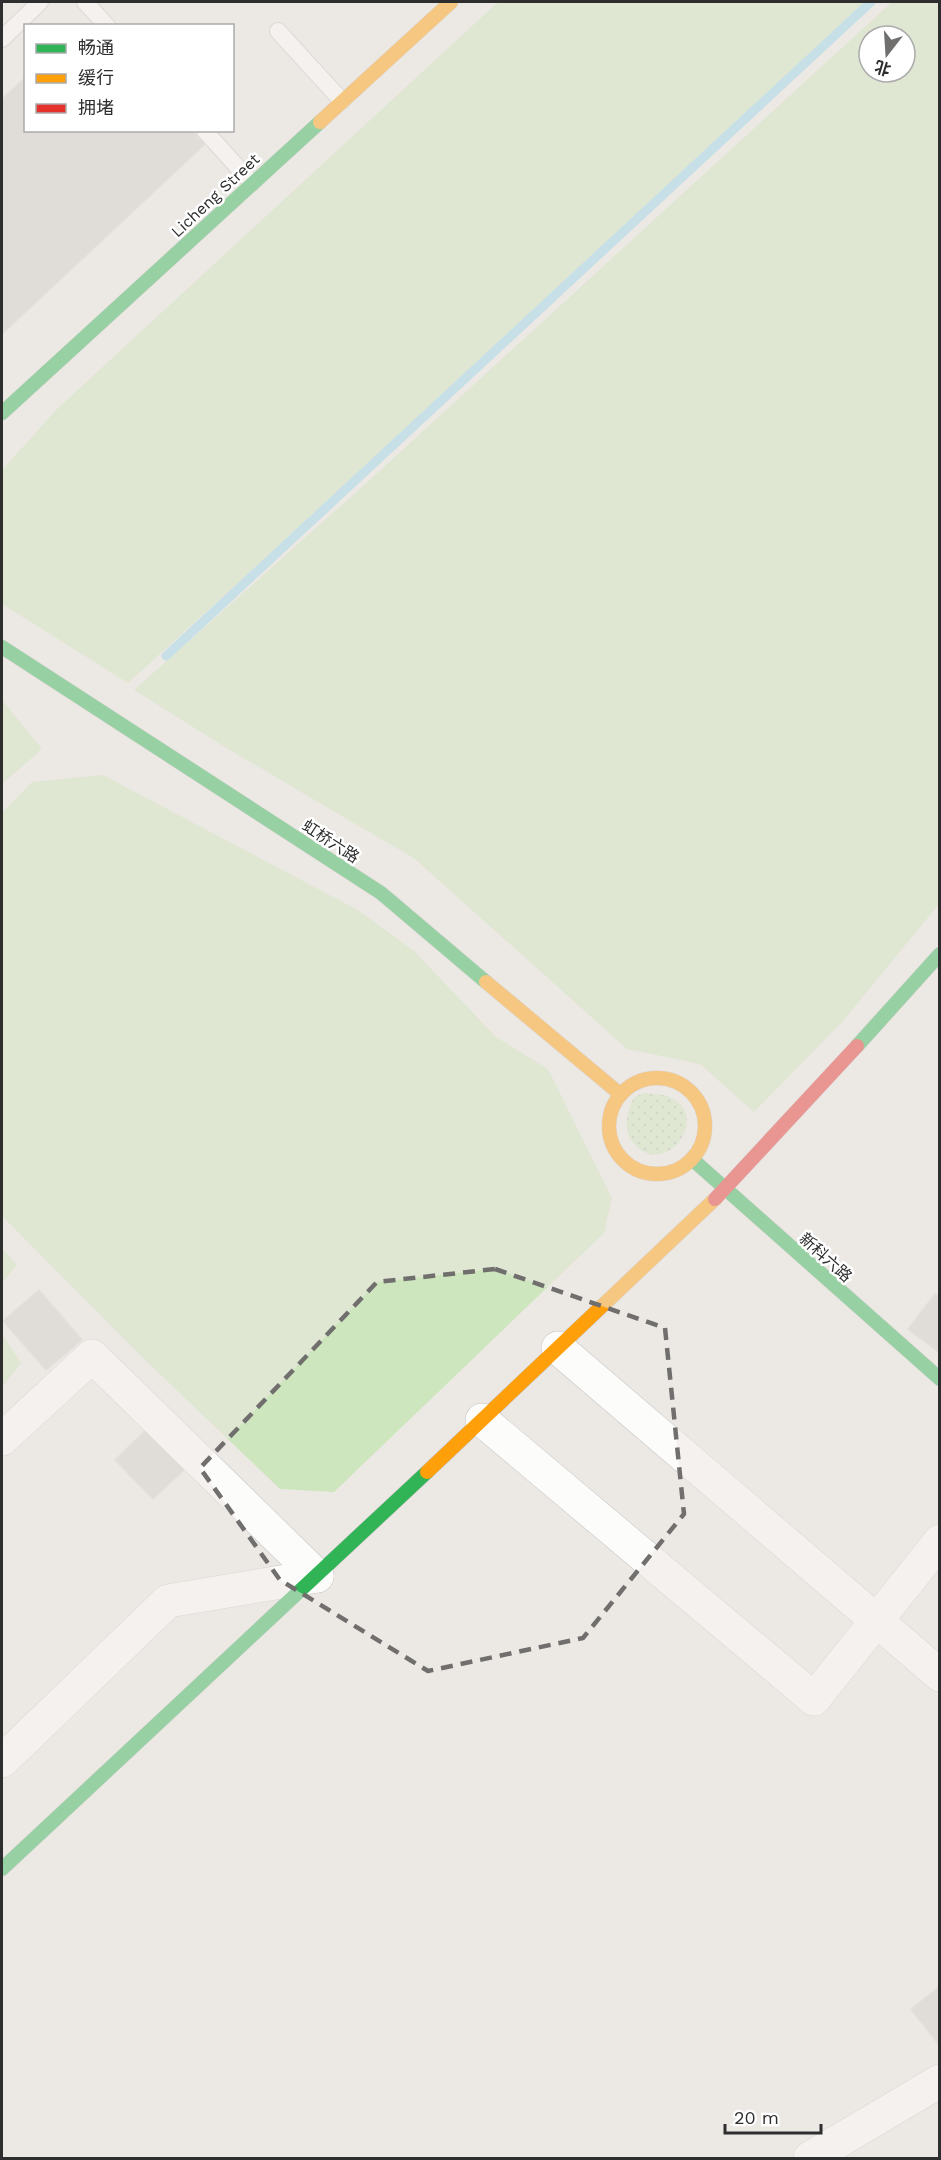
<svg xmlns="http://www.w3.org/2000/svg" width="941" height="2160" viewBox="0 0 941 2160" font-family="'Work Sans','Noto Sans SC',sans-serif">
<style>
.grass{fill:url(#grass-dots)}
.garden{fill:#cee6be;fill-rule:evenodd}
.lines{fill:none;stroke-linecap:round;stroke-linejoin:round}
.stream{stroke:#99d6ec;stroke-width:9}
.building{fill:#d1cecb;stroke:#d7d4d0;stroke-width:1.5}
.lane-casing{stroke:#c5c4c5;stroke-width:18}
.street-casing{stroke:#c5c4c5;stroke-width:34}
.fast-casing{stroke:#c5c4c5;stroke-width:15}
.slow-casing{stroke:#c5c4c5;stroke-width:15}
.jam-casing{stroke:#c5c4c5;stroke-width:15}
.lane{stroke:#fcfcfb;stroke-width:16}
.street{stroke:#fcfcfb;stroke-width:33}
.fast{stroke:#30b455;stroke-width:14}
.slow{stroke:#ff9f0a;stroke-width:14}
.jam{stroke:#e5322d;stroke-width:14}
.marked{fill:none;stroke:#706f6e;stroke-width:4.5;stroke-dasharray:12 8;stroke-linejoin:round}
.labels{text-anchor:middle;stroke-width:5;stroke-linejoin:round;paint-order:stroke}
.street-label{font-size:16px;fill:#2e2e2e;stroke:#fff}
</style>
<defs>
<pattern id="grass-dots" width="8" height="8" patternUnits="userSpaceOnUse" patternTransform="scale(1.5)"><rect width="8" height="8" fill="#cee6be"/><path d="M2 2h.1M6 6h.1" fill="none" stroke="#b1c6a4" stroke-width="1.8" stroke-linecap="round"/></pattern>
</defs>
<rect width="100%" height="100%" fill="#ece8e4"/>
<path class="grass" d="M644 1093C651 1094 660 1094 667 1096 716 1114 663 1184 632 1141 623 1128 627 1110 634 1097Z"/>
<g class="garden">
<path d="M498 2H877L128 683 2 604V470L57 409Z"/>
<path d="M892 2H939V904L843 1021 754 1112 700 1064 627 1049 415 859 228 749 134 690 362 487ZM869 36H905V72H869Z"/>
<path d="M2 700 42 749 2 784Z"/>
<path d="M103 775 358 910 414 951 496 1037 548 1069 612 1198 604 1233 334 1492 280 1489 143 1358 2 1216V813L32 782Z"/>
<path d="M2 1248 17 1265 2 1283Z"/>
<path d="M2 1334 21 1363 2 1387Z"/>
</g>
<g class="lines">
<path class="stream" d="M166 656 871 2"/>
</g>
<g class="building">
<path d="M26 77V130H191L204 145 2 334V99Z"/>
<path d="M39 1290 82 1340 46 1370 3 1321Z"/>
<path d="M935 1294 940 1297V1353L908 1329Z"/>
<path d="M149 1427 188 1466 153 1499 115 1460Z"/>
<path d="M940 1986V2046L911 2009Z"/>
</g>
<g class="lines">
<g class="lane-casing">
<g id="lane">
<path d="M85 2 107 26"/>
<path d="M278 31 342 101"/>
<path d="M2 39 40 2"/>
<path d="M204 130 252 183"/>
</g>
</g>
<g class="street-casing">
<g id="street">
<path d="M558 1348 940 1675"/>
<path d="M482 1420 814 1699 940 1541"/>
<path d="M2 1439 92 1356 317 1576"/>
<path d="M2 1761 168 1601 317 1576"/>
<path d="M810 2158 940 2081"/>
</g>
</g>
<g class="fast-casing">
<g id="fast">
<path d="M2 413 320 122"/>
<path d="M2 647 381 893 486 982"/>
<path d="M857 1046 940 954"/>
<path d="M692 1159 940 1379"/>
<path d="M2 1869 427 1472"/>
</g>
</g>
<g class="slow-casing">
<g id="slow">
<path d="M320 122 451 2"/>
<path d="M486 982 620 1094"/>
<circle cx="657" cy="1126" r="48"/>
<path d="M427 1472 715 1199"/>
</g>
</g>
<g class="jam-casing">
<path id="jam" d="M715 1199 857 1046"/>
</g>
<use href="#lane" class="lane"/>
<use href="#street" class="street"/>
<use href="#fast" class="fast"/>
<use href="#slow" class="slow"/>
<use href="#jam" class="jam"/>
</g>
<path d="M0 0H941V2160H0ZM495 1269 665 1328 684 1514 583 1638 428 1671 280 1580 200 1468 377 1282Z" fill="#ece8e4" fill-opacity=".55" fill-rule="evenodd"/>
<path class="marked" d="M495 1269 665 1328 684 1514 583 1638 428 1671 280 1580 200 1468 377 1282Z"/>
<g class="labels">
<g class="street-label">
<text transform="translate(215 195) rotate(-43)" y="6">Licheng Street</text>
<text transform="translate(331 841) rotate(33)" y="6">虹桥六路</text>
<text transform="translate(826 1257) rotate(42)" y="6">新科六路</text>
</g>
</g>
<rect width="941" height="2160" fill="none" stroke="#2e2e2e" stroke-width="6"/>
<rect x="24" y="24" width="210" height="108" fill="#ffffff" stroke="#ababab" stroke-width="1.5"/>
<rect x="36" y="44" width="30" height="9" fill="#30b455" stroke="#ababab" stroke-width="1.5"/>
<text x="78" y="54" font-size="18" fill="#2e2e2e">畅通</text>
<rect x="36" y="74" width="30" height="9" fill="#ff9f0a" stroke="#ababab" stroke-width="1.5"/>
<text x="78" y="84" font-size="18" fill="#2e2e2e">缓行</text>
<rect x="36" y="104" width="30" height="9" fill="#e5322d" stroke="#ababab" stroke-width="1.5"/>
<text x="78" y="114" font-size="18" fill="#2e2e2e">拥堵</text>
<g transform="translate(887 54) rotate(197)"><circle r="28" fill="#ffffff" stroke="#ababab" stroke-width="1.5"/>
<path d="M0-4.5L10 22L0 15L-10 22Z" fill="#706f6e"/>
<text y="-9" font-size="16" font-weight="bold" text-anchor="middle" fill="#2e2e2e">北</text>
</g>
<path d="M725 2124v9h96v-9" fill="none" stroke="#2e2e2e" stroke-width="3"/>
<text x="734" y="2124" font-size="18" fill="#2e2e2e" stroke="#ffffff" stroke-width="4.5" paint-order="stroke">20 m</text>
</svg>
